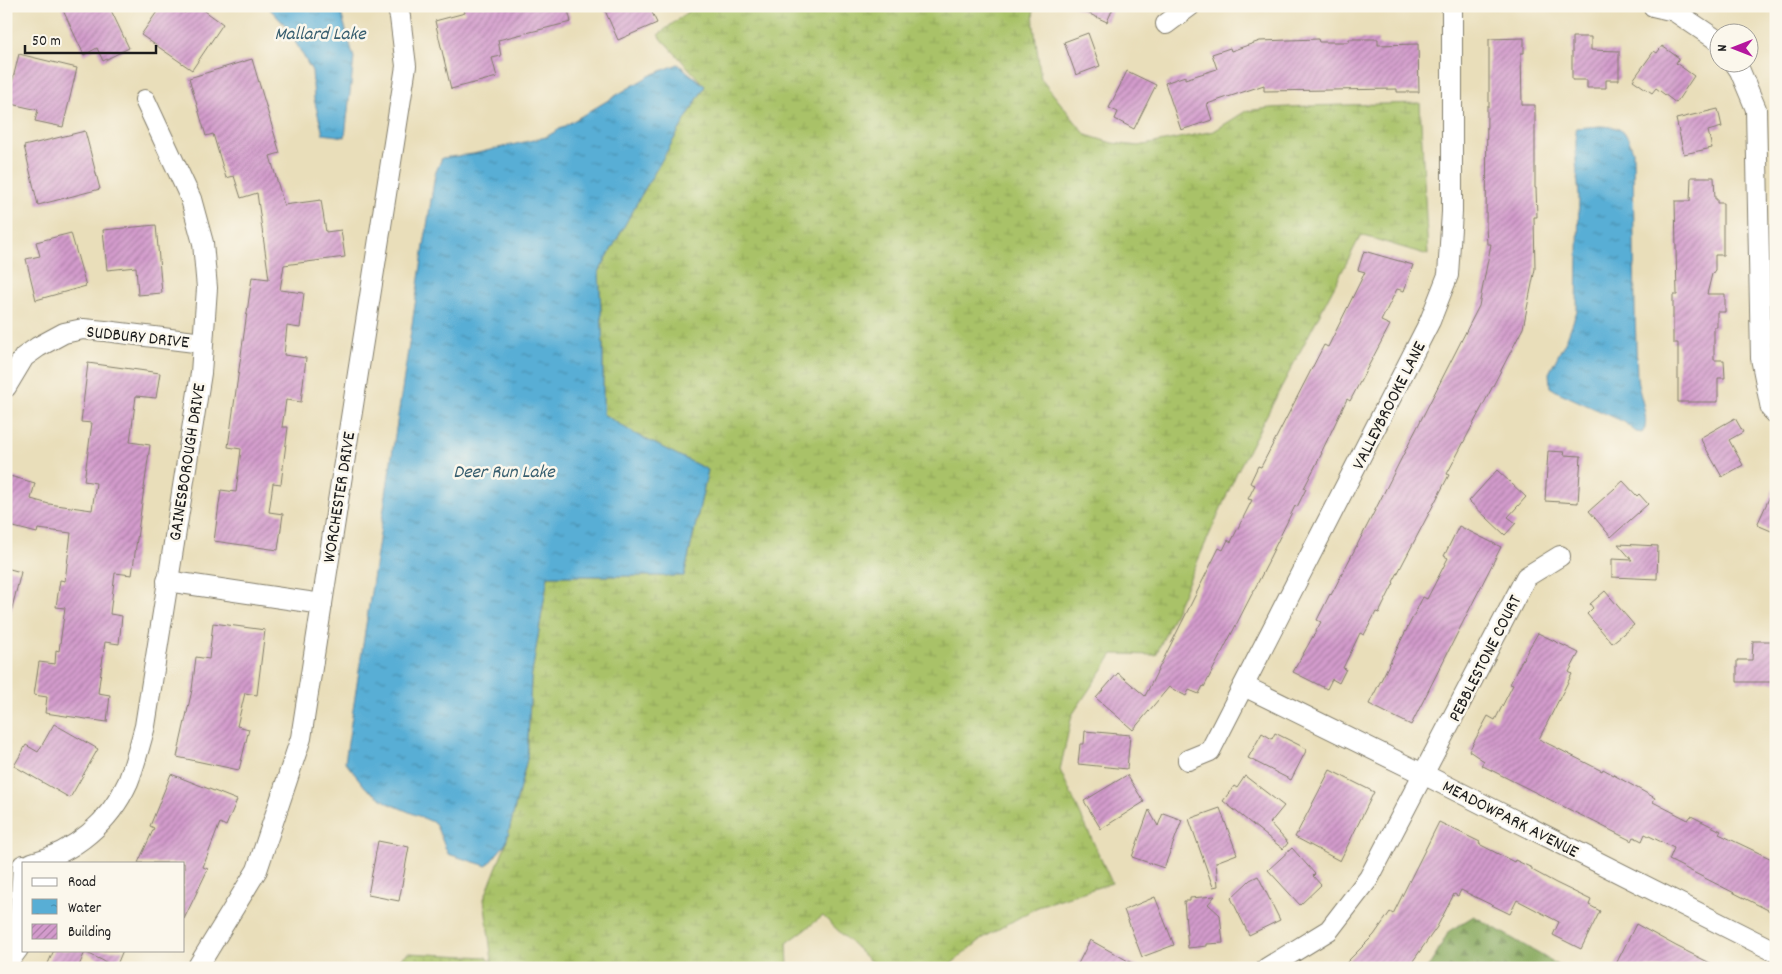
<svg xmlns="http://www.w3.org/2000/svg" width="1782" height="974" viewBox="0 0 1782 974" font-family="Dekko,sans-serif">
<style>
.forest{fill:url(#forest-firs);stroke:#51623c}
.wetland{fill:url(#wetland-marsh);stroke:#626f42}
.park{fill:url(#park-dots);stroke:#626f42}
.water{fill:url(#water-ripples);stroke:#3a6578}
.building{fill:url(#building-hatch)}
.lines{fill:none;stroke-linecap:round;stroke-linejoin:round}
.minor-casing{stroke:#827d6b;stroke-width:22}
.minor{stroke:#fff;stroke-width:20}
.labels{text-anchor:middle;stroke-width:5;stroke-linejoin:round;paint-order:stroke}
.street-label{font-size:18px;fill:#1c1c1c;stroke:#fbf7ec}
.water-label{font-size:19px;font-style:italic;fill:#375e6f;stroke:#fbf7ec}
</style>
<defs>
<pattern id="forest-firs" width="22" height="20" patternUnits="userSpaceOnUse" patternTransform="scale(1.25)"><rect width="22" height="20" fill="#86a85c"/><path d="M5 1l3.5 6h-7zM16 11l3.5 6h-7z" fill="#6d884b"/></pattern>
<pattern id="wetland-marsh" width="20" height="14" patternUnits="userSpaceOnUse" patternTransform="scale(1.25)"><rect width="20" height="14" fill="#a9c268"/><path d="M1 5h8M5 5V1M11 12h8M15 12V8" fill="none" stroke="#91a65a"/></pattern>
<pattern id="park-dots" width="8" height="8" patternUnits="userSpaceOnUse" patternTransform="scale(1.25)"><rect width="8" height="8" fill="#a9c268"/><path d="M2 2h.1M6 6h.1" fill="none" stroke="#91a65a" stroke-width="1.8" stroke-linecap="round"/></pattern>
<pattern id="water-ripples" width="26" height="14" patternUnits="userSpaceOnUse" patternTransform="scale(1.25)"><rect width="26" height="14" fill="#58aed5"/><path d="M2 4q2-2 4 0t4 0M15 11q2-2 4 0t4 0" fill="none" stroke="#488dac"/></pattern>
<pattern id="building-hatch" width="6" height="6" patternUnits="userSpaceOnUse" patternTransform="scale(1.25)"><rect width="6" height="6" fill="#d39bcc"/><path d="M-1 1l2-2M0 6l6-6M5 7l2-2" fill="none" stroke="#aa7ea5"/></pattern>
</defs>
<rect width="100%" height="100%" fill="#fbf7ec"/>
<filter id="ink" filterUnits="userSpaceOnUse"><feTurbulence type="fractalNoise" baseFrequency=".02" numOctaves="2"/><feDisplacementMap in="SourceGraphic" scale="10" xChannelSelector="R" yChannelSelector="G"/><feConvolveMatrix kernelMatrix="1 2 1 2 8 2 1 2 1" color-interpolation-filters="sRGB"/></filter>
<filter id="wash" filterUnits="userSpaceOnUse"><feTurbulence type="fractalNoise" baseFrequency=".0096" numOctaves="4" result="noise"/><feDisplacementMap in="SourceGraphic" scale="20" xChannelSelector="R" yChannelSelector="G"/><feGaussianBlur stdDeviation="1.12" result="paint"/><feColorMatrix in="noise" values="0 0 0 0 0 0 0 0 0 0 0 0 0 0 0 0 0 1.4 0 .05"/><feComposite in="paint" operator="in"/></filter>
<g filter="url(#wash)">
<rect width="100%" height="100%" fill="#e9deba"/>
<path class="forest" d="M1474 916 1563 968H1426L1431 963 1449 931Z"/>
<path class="wetland" d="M695 6H1033L1034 26 1041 79 1086 135 1112 143 1139 146 1214 131 1246 111 1270 108 1308 106 1420 103 1428 255 1361 235 1237 472 1156 655 1113 654 1072 715 1060 770 1112 883 1041 905 983 938 946 968H877L823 916 787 943 788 968H493L484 899 506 843 527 759 531 679 548 576H684L708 470 635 434 603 414V347L599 272 639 199 705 86 658 35Z"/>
<path class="park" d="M408 953 487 957 491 962V968H400V959Z"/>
<g class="water">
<path d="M267 6H339L354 58 345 137 323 134 314 99 312 71 286 26Z"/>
<path d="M678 64 705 86 639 199 599 272 603 347V414L635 434 708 470 684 576H548L531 679 527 759 506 843 487 866 448 854 435 823 388 803 366 788 345 762 435 174 442 158 473 154 546 137 649 76Z"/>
<path d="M1600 126C1622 127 1626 130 1633 151 1634 227 1634 302 1637 378 1638 393 1652 422 1642 433L1636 432 1624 422 1558 392 1550 387 1549 373 1567 338 1577 311 1579 196 1576 161V128Z"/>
</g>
<g id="blocks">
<g class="building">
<path d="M61 6H109L129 48 103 61 97 48 84 55Z"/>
<path d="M161 6H174L185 13 190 6H198L223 24 192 70 141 35Z"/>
<path d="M463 6H567L571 22 498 40 501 56 492 58 497 77 451 89 435 21 465 13Z"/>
<path d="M603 6H649L657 23 618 40Z"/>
<path d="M1072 6H1114L1107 22Z"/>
<path d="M1088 33 1100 66 1076 75 1064 42Z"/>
<path d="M1572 37H1591V50L1619 51V80H1606V88H1587V80H1572Z"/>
<path d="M1524 38V53H1521L1522 105H1535V188H1536L1537 217H1534L1535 269 1523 328 1468 434 1447 474 1449 475 1393 582 1394 583 1379 613 1376 612 1364 635 1360 633 1343 668 1346 669 1339 683 1332 679 1327 689 1293 672 1321 622 1317 620 1330 594 1331 595 1368 524 1479 306 1491 244H1487L1486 226 1487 106H1489V39Z"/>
<path d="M1318 39 1319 42H1349V39H1378V45L1418 44 1419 92H1397V89L1264 91V85L1207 104 1212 120 1181 130 1165 83 1185 76V79L1217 69 1212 54 1230 48 1231 51 1260 41Z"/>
<path d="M1662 46 1679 58 1676 63 1694 76 1676 103 1656 88 1652 93 1633 80 1654 51 1657 53Z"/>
<path d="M19 54 77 68 63 127 35 121 38 110 7 103Z"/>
<path d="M252 59 280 153 270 156 284 205 321 200 326 232 341 230 345 257 284 265 280 290 304 293 300 328 287 326 284 355 306 358 301 402 286 400 282 427H288L281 484 273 483 269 512 283 514 278 550 214 541 221 490 236 492 241 449 228 447 252 277 269 279 257 193 241 198 234 176 226 178 213 134 206 136 189 78Z"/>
<path d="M1127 71 1156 85 1134 129 1115 119 1118 112 1109 108Z"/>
<path d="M1718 109 1722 127 1708 131 1712 148 1684 154 1676 119Z"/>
<path d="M85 131 100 189 38 205 24 146Z"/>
<path d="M1691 177H1714L1715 199H1717V203H1723V255H1715V270L1712 274 1707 294H1725V312H1717V327H1714V360H1724L1725 378H1718V402H1678V343H1673V295H1677L1675 201H1690Z"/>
<path d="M156 225 162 293 138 295 136 267 107 270 103 230Z"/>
<path d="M71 233 86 286 36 300 26 259 40 256 36 242Z"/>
<path d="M1364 251 1413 265 1404 291 1397 289 1381 321 1390 325 1350 401 1347 399 1321 453H1322L1304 488 1306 489 1297 507 1295 506 1268 561H1269L1204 687 1203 686 1199 694 1189 690 1186 696 1169 687 1133 730 1096 698 1118 673 1145 696 1219 548 1223 550 1228 540 1231 542 1252 500 1248 499 1255 485 1250 483 1258 466 1261 467 1324 345 1328 347 1365 272 1358 270Z"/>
<path d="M88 363 160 373 156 398 136 396 130 442 150 445 132 575 115 573 110 614 122 616 119 644 105 642 98 693 110 695 107 722 45 713 47 697 34 695 39 662 55 664 56 650 59 651 65 608 56 607 60 580 65 581 71 533 38 529 37 533 6 525V475L35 483 31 499 49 504 92 510 96 483 84 481 92 423 81 422Z"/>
<path d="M1735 418 1743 432 1729 440 1743 465 1722 477 1700 438Z"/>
<path d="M1548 451 1565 452 1564 455 1581 456 1578 503 1545 501Z"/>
<path d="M1497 470 1526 497 1508 517 1516 523 1505 535 1469 501Z"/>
<path d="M1623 481 1637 496 1639 494 1648 504 1611 537 1589 511Z"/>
<path d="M1776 483V533L1757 525Z"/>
<path d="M1459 526 1501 547 1411 725 1369 704 1423 597 1427 599 1448 558 1444 556Z"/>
<path d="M1618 544 1658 546 1657 579 1612 577V559L1632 560Z"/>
<path d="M6 568 21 572 11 612 6 611Z"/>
<path d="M1605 591 1634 625 1612 643 1587 614 1593 608 1590 604Z"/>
<path d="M213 623 265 630 257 695 245 693 237 726 249 729 239 770 177 757 192 690 196 657 209 659Z"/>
<path d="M1538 633 1579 653 1569 672 1572 674 1539 739 1602 771 1603 769 1655 798 1653 802 1688 820 1691 816 1721 831 1719 834 1776 861V900L1770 911 1669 860 1674 848 1645 834 1642 841 1634 837 1632 841 1481 765 1484 761 1469 751 1488 716 1495 720 1513 685 1510 684 1521 662Z"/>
<path d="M1753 641H1776V682H1737V660H1752Z"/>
<path d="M54 724 98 749 70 798 14 766 26 745 38 752Z"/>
<path d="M1085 731 1130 735 1127 769 1078 764 1080 744H1084Z"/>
<path d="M1262 733 1272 739 1275 733 1307 749 1291 780 1248 758Z"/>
<path d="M1330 770 1374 792 1340 861 1295 837Z"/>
<path d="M171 774 237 800 226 826 220 823 203 867 208 869 184 919V863H138L154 828 150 826Z"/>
<path d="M1127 775 1144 802 1101 829 1084 801Z"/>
<path d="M1245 776 1284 806 1270 823 1288 843 1283 849 1223 801 1234 786 1237 788Z"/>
<path d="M1220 808 1237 854 1216 862 1218 886 1213 887 1189 819Z"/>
<path d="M1149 810 1158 826 1163 813 1182 820 1164 868 1132 857Z"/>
<path d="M1439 822 1480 842 1479 844 1514 862 1515 860 1532 868V870L1556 883 1591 900 1589 905 1600 911 1581 949 1553 935 1559 922 1517 900 1510 914 1461 890 1458 896 1454 894 1437 927 1408 968H1341L1374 935 1390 912 1393 914Z"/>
<path d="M378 841 409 847 399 901 368 895Z"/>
<path d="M1292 848 1315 874 1313 876 1321 885 1300 905 1268 870Z"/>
<path d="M1258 876 1280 920 1249 935 1231 898 1250 880Z"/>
<path d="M1215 896 1208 904 1220 915 1223 943 1207 944V946L1188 948 1184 901H1190V898Z"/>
<path d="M1155 897 1174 945 1142 957 1124 910Z"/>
<path d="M1636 924 1676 946 1720 968H1614Z"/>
<path d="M1090 940 1141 968H1076Z"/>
<path d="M54 950H123L116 967 85 952 78 968H46Z"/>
</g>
</g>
</g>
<g filter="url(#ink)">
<use href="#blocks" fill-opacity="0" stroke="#827d6b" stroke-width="1"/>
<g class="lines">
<g class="minor-casing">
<g id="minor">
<path d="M1653 6 1674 11 1714 38 1720 43"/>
<path d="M1166 24 1190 6"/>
<path d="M1734 62 1740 71 1756 109 1761 358 1771 409 1776 414"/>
<path d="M6 387 24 357 38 347 64 333 83 329 105 331 203 343"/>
<path d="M167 581 322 604"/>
<path d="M1244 686 1425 775 1776 952"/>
<path d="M1188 760 1210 751 1430 321 1448 275 1452 212V6"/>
<path d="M32 863C75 852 110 822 128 782 135 764 140 745 145 726L201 373 207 288 203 243 191 199 145 100"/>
<path d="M6 965 18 949 23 865"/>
<path d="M197 968 257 870 301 738 406 66 400 17 397 6"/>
<path d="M1267 968 1329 930 1369 878 1526 577 1560 556"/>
</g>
</g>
<use href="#minor" class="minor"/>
</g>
</g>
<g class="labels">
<g class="street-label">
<text transform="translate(138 336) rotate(6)" y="6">SUDBURY DRIVE</text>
<text transform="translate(1388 405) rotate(-63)" y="6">VALLEYBROOKE LANE</text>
<text transform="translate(186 462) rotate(-81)" y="6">GAINESBOROUGH DRIVE</text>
<text transform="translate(338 497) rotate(-81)" y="6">WORCHESTER DRIVE</text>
<text transform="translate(1484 658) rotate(-63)" y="6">PEBBLESTONE COURT</text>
<text transform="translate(1511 818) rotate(27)" y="6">MEADOWPARK AVENUE</text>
</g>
<g class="water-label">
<text x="320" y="39">Mallard Lake</text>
<text x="504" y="477">Deer Run Lake</text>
</g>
</g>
<rect width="1782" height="974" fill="none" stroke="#fbf7ec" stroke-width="25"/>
<rect x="22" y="862" width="162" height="90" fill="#fbf7ec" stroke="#a29f99"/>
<rect x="32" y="878" width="25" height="8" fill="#ffffff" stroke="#a29f99"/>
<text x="68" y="886" font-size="15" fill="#1c1c1c">Road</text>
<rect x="32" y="899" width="25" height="15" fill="url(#water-ripples)" stroke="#a29f99"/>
<text x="68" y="912" font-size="15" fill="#1c1c1c">Water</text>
<rect x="32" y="924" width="25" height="15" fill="url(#building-hatch)" stroke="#a29f99"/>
<text x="68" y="936" font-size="15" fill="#1c1c1c">Building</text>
<g transform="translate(1734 48) rotate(270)"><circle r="24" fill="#fbf7ec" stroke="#a29f99"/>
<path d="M0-4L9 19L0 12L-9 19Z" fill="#b5179e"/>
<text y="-8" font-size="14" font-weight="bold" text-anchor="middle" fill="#1c1c1c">N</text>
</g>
<path d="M25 45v8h131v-8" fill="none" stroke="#1c1c1c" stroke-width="2.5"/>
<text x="32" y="45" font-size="15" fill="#1c1c1c" stroke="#fbf7ec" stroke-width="4" paint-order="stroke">50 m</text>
</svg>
